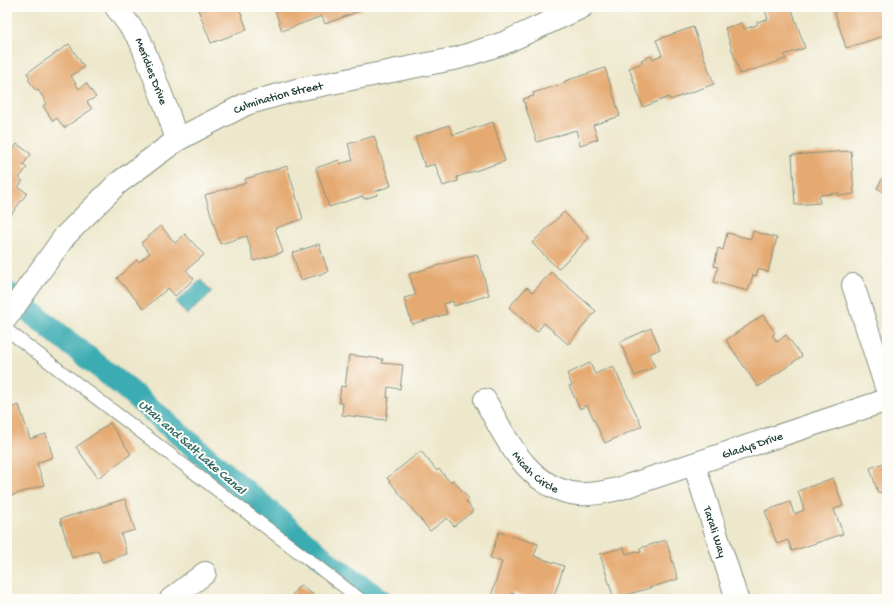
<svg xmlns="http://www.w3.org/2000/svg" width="894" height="606" viewBox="0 0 894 606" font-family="'Gochi Hand',sans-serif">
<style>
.water{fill:#3aacb2;stroke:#2c7473}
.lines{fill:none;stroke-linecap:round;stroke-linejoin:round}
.canal{stroke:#3aacb2;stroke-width:24}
.building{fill:#e5aa72}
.lane-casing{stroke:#869280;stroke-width:14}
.street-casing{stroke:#869280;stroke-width:24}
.lane{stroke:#fff;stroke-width:12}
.street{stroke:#fff;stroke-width:22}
.labels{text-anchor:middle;stroke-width:4;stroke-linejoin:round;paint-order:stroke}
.street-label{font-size:12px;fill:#1f3d34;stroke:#fdfcf7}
.water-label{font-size:13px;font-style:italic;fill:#286460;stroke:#fdfcf7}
</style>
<rect width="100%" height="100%" fill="#fdfcf7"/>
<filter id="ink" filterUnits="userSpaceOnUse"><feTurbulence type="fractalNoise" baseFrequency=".025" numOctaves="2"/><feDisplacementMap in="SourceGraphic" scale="8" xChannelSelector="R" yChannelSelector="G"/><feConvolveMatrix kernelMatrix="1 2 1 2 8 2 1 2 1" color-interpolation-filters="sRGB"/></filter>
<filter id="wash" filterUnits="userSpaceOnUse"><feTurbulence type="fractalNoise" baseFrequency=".012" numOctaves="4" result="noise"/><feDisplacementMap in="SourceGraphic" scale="16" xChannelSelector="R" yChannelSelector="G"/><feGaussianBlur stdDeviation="0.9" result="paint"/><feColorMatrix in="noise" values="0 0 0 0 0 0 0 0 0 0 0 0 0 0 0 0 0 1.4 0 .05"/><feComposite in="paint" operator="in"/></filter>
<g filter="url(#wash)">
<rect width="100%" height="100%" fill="#ede7cb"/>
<path class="water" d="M201 280 212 292 187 315 176 302Z"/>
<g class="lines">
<path class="canal" d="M7 293 127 389 332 566 379 599"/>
</g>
<g id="blocks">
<g class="building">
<path d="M197 7H239L247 30 211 43Z"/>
<path d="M274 7H361L362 10 325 24 322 16 282 31Z"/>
<path d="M764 7H791L805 48 784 55 786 59 740 74 725 28 742 23 744 29 757 25V22L768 19Z"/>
<path d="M833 7H887V35L846 48Z"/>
<path d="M693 27 714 84 670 100 669 97 643 107 629 68 643 63 641 60 651 56 652 59 662 55 656 40Z"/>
<path d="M69 44 84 67 71 76 79 89 86 83 96 97 87 102 92 109 64 128 57 118 53 121 43 106 47 103 38 90 36 91 28 79 30 78 27 73Z"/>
<path d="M605 68 620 116 593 125 598 139 580 145 576 130 537 142 523 99 534 96 533 93 565 83V81Z"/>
<path d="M493 122 505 161 457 177 458 181 443 186 435 164 425 167 415 137 449 125 453 135Z"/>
<path d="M374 136 391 186 376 191 377 195 364 199 363 196 329 207 316 168 339 160 340 164 353 160 348 144Z"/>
<path d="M17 144 31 154 23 165 27 168 19 178 23 181 18 187 27 193 7 220V151L11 153Z"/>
<path d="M851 151 854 194 839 196V193L819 195 820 203 795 205 792 155Z"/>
<path d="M287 166 303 219 275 228 283 252 254 261 247 236 220 244 205 195 246 183 245 179Z"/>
<path d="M887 171V194L877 188Z"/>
<path d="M564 212 589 238 558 269 532 243Z"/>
<path d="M161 226 175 243 185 234 204 255 186 270 194 279 175 296 168 288 144 309 117 278 137 260 139 262 150 253 141 243Z"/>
<path d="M753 231 777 238 768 272 758 269 756 276 753 275 748 291 714 282 718 267 714 266 718 248 723 250 727 233 751 239Z"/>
<path d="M319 244 328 272 301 280 292 253Z"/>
<path d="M477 254 489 295 454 306 453 301 444 304 447 314 412 324 404 298 416 295 409 274Z"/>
<path d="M551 272 596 311 568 344 544 323 537 332 509 307 527 287 533 292Z"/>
<path d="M763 315 775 333 772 335 777 342 786 335 802 356 758 387 726 340Z"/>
<path d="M651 328 660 349 649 354 655 367 635 376 620 342Z"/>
<path d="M349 355 383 359 382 363 403 365 400 389 388 387 387 398 389 397 386 420 342 415 343 403H339L341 386 345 387Z"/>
<path d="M590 363 595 374 613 366 642 426 605 443 587 405 580 409 569 386 572 385 567 374Z"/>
<path d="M19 405 30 439 46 434 53 457 37 463 44 485 7 497V409Z"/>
<path d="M110 423 131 454 98 478 76 447Z"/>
<path d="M421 451 437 471 439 469 450 482 453 480 469 499 466 501 473 511 454 526 447 518 430 531 387 478Z"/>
<path d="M887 462V491L878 493 870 468Z"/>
<path d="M833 478 843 506 834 509 843 534 792 551 788 540 777 544 765 511 790 502 794 514 804 510 798 491Z"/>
<path d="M125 499 135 530 121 534 127 554 102 562 98 550 72 558 60 519Z"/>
<path d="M499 532 538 544 534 556 564 566 553 599H523L524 597 512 593 510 599H490L502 562 490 558Z"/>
<path d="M666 540 678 579 614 599 600 554 624 547 626 554 636 551 637 553 641 552 640 548Z"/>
<path d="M300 585 319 599H289Z"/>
</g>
</g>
</g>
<g filter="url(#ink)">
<use href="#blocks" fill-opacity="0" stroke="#869280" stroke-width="1"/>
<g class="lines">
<g class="lane-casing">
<path id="lane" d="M7 330 360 599"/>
</g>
<g class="street-casing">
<g id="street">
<path id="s1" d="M116 7 140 40 166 107 177 140"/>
<path d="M853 285 887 390"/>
<path id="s2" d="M7 317 65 236 117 184 177 140 246 104 296 90 458 58 504 43 582 7"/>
<path id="s3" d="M485 400C506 438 528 489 578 494 592 495 605 492 618 489L887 400"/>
<path id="s4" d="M694 464 737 599"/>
<path d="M171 599 205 573"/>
</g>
</g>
<use href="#lane" class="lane"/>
<use href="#street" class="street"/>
</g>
</g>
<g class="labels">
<g class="street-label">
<text dy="4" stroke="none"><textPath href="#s1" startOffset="74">Meridies Drive</textPath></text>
<text dy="4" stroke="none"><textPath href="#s2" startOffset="358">Culmination Street</textPath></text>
<text dy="4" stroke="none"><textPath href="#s3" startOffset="320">Gladys Drive</textPath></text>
<text dy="4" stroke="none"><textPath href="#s3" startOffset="89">Micah Circle</textPath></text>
<text dy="4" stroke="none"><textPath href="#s4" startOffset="71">Tarali Way</textPath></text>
</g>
<g class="water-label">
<text transform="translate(193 446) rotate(41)" y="5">Utah and Salt Lake Canal</text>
</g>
</g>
<rect width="894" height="606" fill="none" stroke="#fdfcf7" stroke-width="24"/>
</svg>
